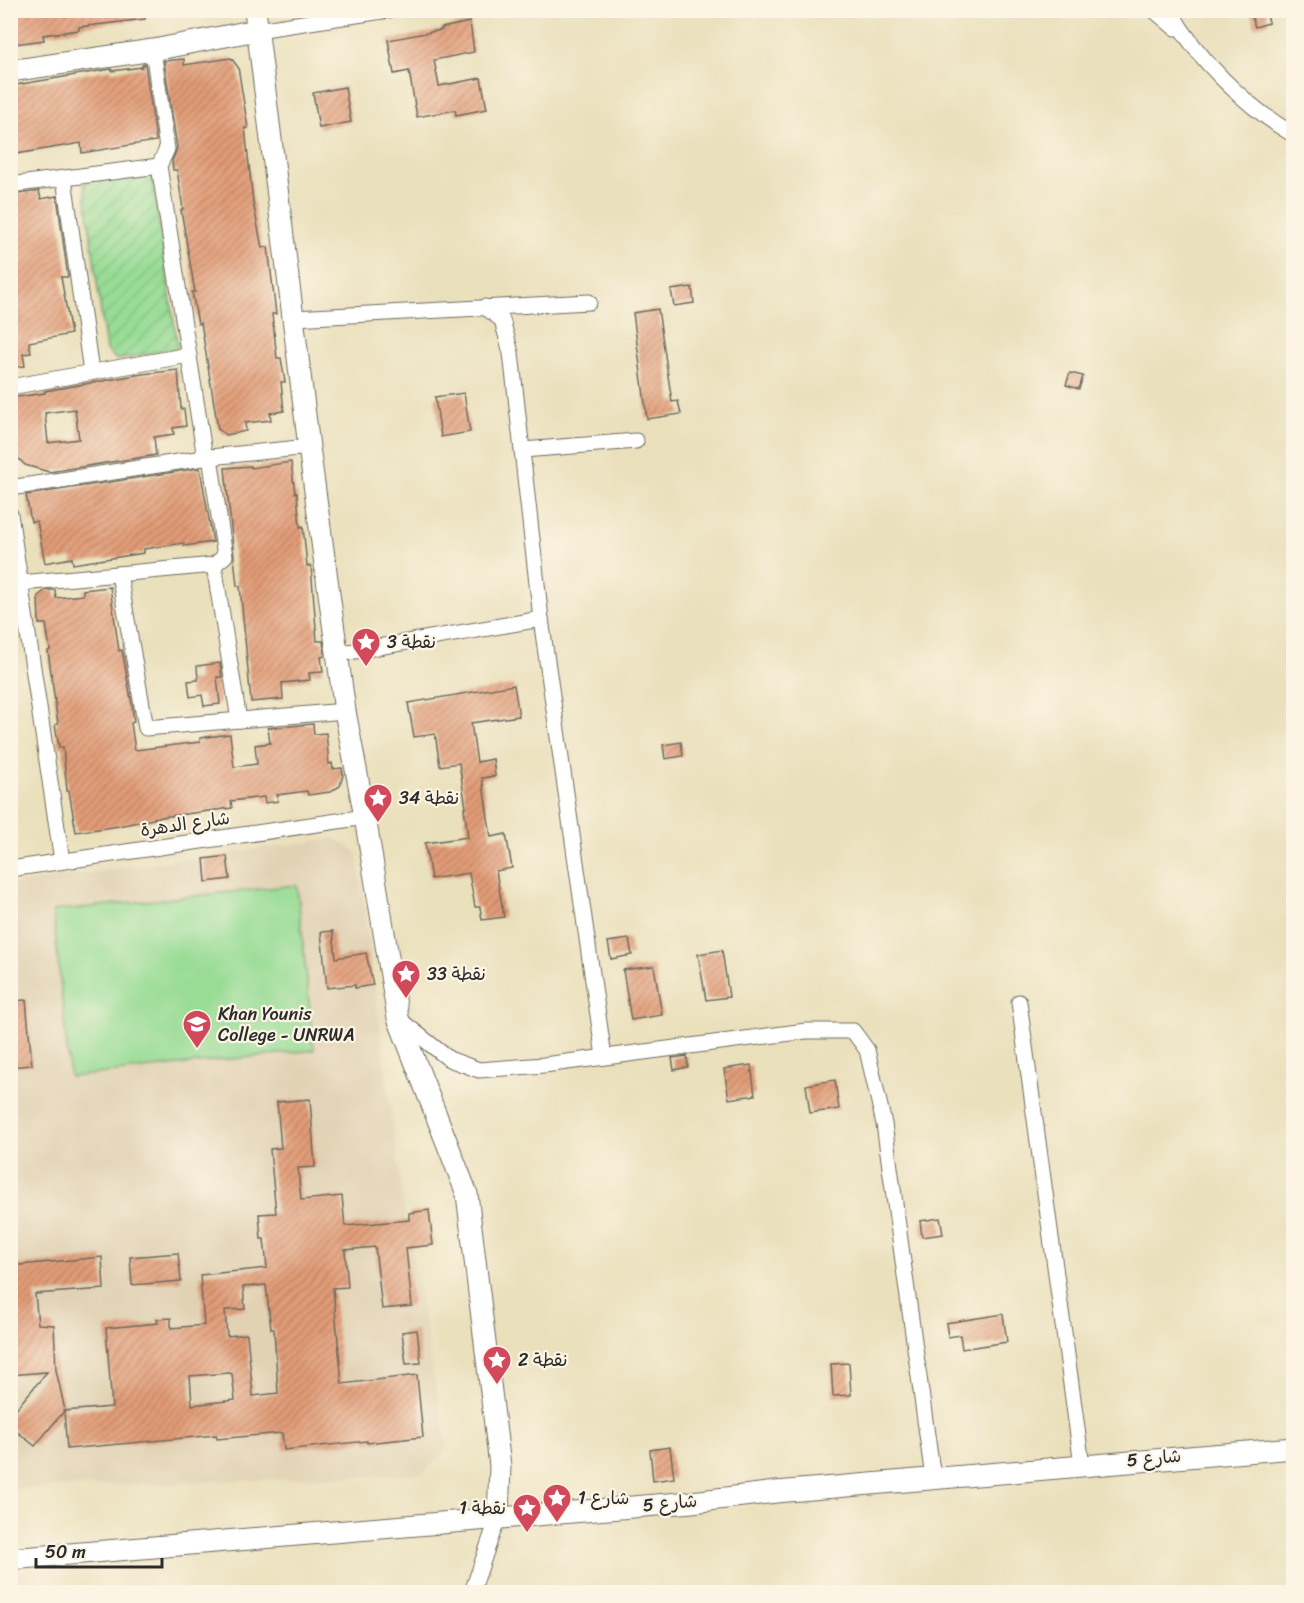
<svg xmlns="http://www.w3.org/2000/svg" width="1304" height="1603" viewBox="0 0 1304 1603" font-family="Sriracha,'Playpen Sans Arabic',sans-serif">
<style>
.built{fill:#e1d2b4}
.green{fill:#98dc95;stroke:#628460;stroke-width:1.5}
.garden{fill:url(#garden-furrows);stroke:#628460;stroke-width:1.5}
.building{fill:url(#building-hatch);fill-rule:evenodd}
.lines{fill:none;stroke-linecap:round;stroke-linejoin:round}
.street-casing{stroke:#6e6a5e;stroke-width:17}
.secondary-casing{stroke:#6e6a5e;stroke-width:23}
.street{stroke:#fff;stroke-width:15}
.secondary{stroke:#fff;stroke-width:21}
.labels{text-anchor:middle;stroke-width:4.5;stroke-linejoin:round;paint-order:stroke}
.poi-label{font-size:18px;fill:#2b2b2b;stroke:#fcf5e5;text-anchor:start}
.street-label{font-size:18px;fill:#2b2b2b;stroke:#fcf5e5}
</style>
<defs>
<pattern id="garden-furrows" width="10" height="10" patternUnits="userSpaceOnUse" patternTransform="scale(1.5)"><rect width="10" height="10" fill="#98dc95"/><path d="M-1 1l2-2M0 10L10 0M9 11l2-2" fill="none" stroke="#83bd81"/></pattern>
<pattern id="building-hatch" width="6" height="6" patternUnits="userSpaceOnUse" patternTransform="scale(1.5)"><rect width="6" height="6" fill="#e29c77"/><path d="M-1 1l2-2M0 6l6-6M5 7l2-2" fill="none" stroke="#b77f62"/></pattern>
</defs>
<rect width="100%" height="100%" fill="#fcf5e5"/>
<filter id="ink" filterUnits="userSpaceOnUse"><feTurbulence type="fractalNoise" baseFrequency=".0167" numOctaves="2"/><feDisplacementMap in="SourceGraphic" scale="12" xChannelSelector="R" yChannelSelector="G"/><feConvolveMatrix kernelMatrix="1 2 1 2 8 2 1 2 1" color-interpolation-filters="sRGB"/></filter>
<filter id="wash" filterUnits="userSpaceOnUse"><feTurbulence type="fractalNoise" baseFrequency=".008" numOctaves="4" result="noise"/><feDisplacementMap in="SourceGraphic" scale="24" xChannelSelector="R" yChannelSelector="G"/><feGaussianBlur stdDeviation="1.35" result="paint"/><feColorMatrix in="noise" values="0 0 0 0 0 0 0 0 0 0 0 0 0 0 0 0 0 1.4 0 .05"/><feComposite in="paint" operator="in"/></filter>
<g filter="url(#wash)">
<rect width="100%" height="100%" fill="#eae0bc"/>
<path class="built" d="M336 838 357 853 405 1216 447 1449 423 1474 11 1489 10 884Z"/>
<path class="green" d="M297 885 314 1050 70 1077 53 911Z"/>
<path class="garden" d="M151 171 178 348 117 360 106 350 84 183Z"/>
<g id="blocks">
<g class="building">
<path d="M10 10H145V19L79 27V30L43 35 44 40 15 44 14 39H10Z"/>
<path d="M1250 10H1266L1269 23 1255 27Z"/>
<path d="M470 22 474 52 434 60 439 86 481 78 487 109 456 115 455 110 417 117 409 71 394 74 388 40 442 30 441 28Z"/>
<path d="M231 58 238 67 248 128H245L253 202 262 248 268 247 276 314H272L277 358H281L285 382H281L284 411 270 413 271 420 245 423 246 431 226 435 218 429 201 323 198 324 192 292H195L181 210 183 209 177 170H173L172 161 177 148 164 61 184 59V65Z"/>
<path d="M145 64 156 141 82 153 81 143 10 155V86L111 69 112 71 142 67V65Z"/>
<path d="M345 87 351 122 319 128 313 93Z"/>
<path d="M39 191 41 199 57 196 68 277H61L71 334 29 342 31 353 23 354 25 366 10 368V195Z"/>
<path d="M692 287 694 303 674 306 671 290Z"/>
<path d="M658 309 672 402 678 401 681 414 647 419 633 313Z"/>
<path d="M178 370 181 409H184L186 426 173 428 174 434 154 437 156 455 49 472 25 465 18 458 10 416V398L45 393V391L142 374ZM75 409 79 439 48 443 45 413Z"/>
<path d="M1070 373 1083 376 1079 389 1066 385Z"/>
<path d="M464 393 470 432 441 437 435 397Z"/>
<path d="M291 462 295 493H297L300 527 303 526 307 566H311L317 641H323L325 656 321 657 323 672 309 673 310 680 282 683 283 699 251 702 240 586H237L225 468 251 466V468Z"/>
<path d="M200 468 213 542 184 546V543L144 549V553L73 564 72 558 45 563 37 521 31 522 26 495Z"/>
<path d="M110 587 119 651 122 650 132 705 134 722 131 723 135 750 200 742V738L230 734 234 767 257 764 255 745 270 743 268 728 313 724 314 734 326 733 329 764 332 763 333 769 342 768 343 775 340 786 330 792 308 795 307 791 277 795 278 801 265 803 264 797 231 801 232 808 154 818V819L113 827 76 832 69 791H67L63 747H59L55 725 58 724 48 651 50 650 46 624H39L38 596 46 590H55L56 598 83 595V590Z"/>
<path d="M220 663 222 677H217L220 704 204 706 202 695 190 697 188 681 198 680 197 666Z"/>
<path d="M514 685 519 716 471 723 477 762 493 759 495 776 482 778 491 837 506 834 512 868 496 871 504 917 482 920 480 907H475L469 873 431 879 425 843 468 837 464 808H466L459 763 440 766 435 734 414 737 408 703Z"/>
<path d="M681 742 683 756 665 759 663 745Z"/>
<path d="M227 856 230 879 206 882 204 859Z"/>
<path d="M333 931 336 958 366 953 373 985 355 988V985L327 988 321 932Z"/>
<path d="M629 939 632 955 611 959 608 942Z"/>
<path d="M722 950 729 997 706 1000 698 954Z"/>
<path d="M654 966 662 1015 631 1020 623 970Z"/>
<path d="M26 1000 32 1065 10 1067V1001Z"/>
<path d="M687 1056 688 1067 674 1070 672 1058Z"/>
<path d="M751 1065 755 1095 729 1099 724 1069Z"/>
<path d="M835 1080 839 1109 810 1113 806 1085Z"/>
<path d="M310 1099 315 1167 298 1168 301 1200 342 1196 345 1226 409 1220V1213L429 1210 433 1245 406 1248 412 1306 382 1309 375 1247 345 1250 348 1287 333 1288 342 1384 417 1375 423 1437 367 1443V1441L284 1450 282 1433 217 1439 216 1435 67 1449 64 1411 112 1407 106 1328 158 1323 157 1319 171 1318V1328L204 1325 200 1275 267 1268 264 1239H261L259 1214 276 1213 270 1149 281 1148 277 1102ZM266 1285 271 1329H274L278 1393 253 1396 247 1334 227 1336 225 1310 245 1309 243 1287ZM229 1373 232 1374 235 1400 192 1405 190 1376Z"/>
<path d="M940 1218 943 1234 922 1237 920 1221Z"/>
<path d="M178 1253 181 1281 132 1285 130 1257Z"/>
<path d="M102 1257 104 1289 35 1294 38 1324 54 1325 56 1370 65 1410 35 1446 10 1426V1416L47 1372 10 1375V1266Z"/>
<path d="M1003 1314 1007 1342 962 1349 960 1335 948 1337 946 1323Z"/>
<path d="M417 1330 421 1363 406 1364 402 1332Z"/>
<path d="M849 1363 851 1395 833 1396 831 1364Z"/>
<path d="M670 1447 674 1478 653 1481 650 1450Z"/>
</g>
</g>
</g>
<g filter="url(#ink)">
<use href="#blocks" fill-opacity="0" stroke="#6e6a5e" stroke-width="1.5"/>
<g class="lines">
<g class="street-casing">
<g id="street">
<path d="M1154 10 1175 28"/>
<path d="M1170 10C1196 58 1246 107 1294 135"/>
<path d="M257 30 389 10"/>
<path d="M153 50 167 149 159 166"/>
<path d="M64 178 91 372"/>
<path d="M10 185 159 166 205 458"/>
<path d="M294 318 589 302"/>
<path d="M10 387 189 355"/>
<path d="M523 450 636 441"/>
<path d="M210 457 225 556 214 565"/>
<path d="M10 488 210 457 309 447"/>
<path d="M10 514 62 861"/>
<path d="M119 574 146 728 345 711"/>
<path d="M21 583 214 565 239 720"/>
<path d="M541 619 604 1057"/>
<path d="M337 654 541 619 511 353 502 320 485 307"/>
<path d="M10 869 365 817"/>
<path d="M1019 1002 1082 1465"/>
<path d="M400 1020 449 1059 479 1070 544 1065 806 1031H853L867 1050 884 1124 933 1478"/>
<path d="M472 1592 498 1517"/>
</g>
</g>
<g class="secondary-casing">
<g id="secondary">
<path d="M255 10 309 447 345 711 365 817 398 1018 467 1194 500 1466 498 1517"/>
<path d="M10 71 153 50 257 30"/>
<path d="M10 1559 692 1502 776 1492 1294 1448"/>
</g>
</g>
<use href="#street" class="street"/>
<use href="#secondary" class="secondary"/>
</g>
</g>
<defs>
<g id="sight-pin" transform="scale(1.5)"><path d="M0 17L-7.5 6A9.5 9.5 0 1 1 7.5 6Z" fill="#d1495b" stroke="#fcf5e5"/><path d="M0-6L1.8-2.2L6-1.7L2.9 1.2L3.7 5.4L0 3.3L-3.7 5.4L-2.9 1.2L-6-1.7L-1.8-2.2Z" fill="#fff"/></g>
<g id="university-pin" transform="scale(1.5)"><path d="M0 17L-7.5 6A9.5 9.5 0 1 1 7.5 6Z" fill="#d1495b" stroke="#fcf5e5"/><path d="M0-5L7-2L0 1L-7-2ZM-4 1L0 2.5L4 1V4Q0 6-4 4Z" fill="#fff"/></g>
</defs>
<g fill-rule="evenodd">
<use href="#sight-pin" x="366" y="642"/>
<use href="#sight-pin" x="378" y="798"/>
<use href="#sight-pin" x="406" y="974"/>
<use href="#university-pin" x="197" y="1024"/>
<use href="#sight-pin" x="497" y="1360"/>
<use href="#sight-pin" x="557" y="1498"/>
<use href="#sight-pin" x="527" y="1508"/>
</g>
<g class="labels">
<g class="poi-label">
<text x="387" y="648">نقطة 3</text>
<text x="399" y="804">نقطة 34</text>
<text x="427" y="980">نقطة 33</text>
<text x="218" y="1020">Khan Younis<tspan x="218" dy="21">College - UNRWA</tspan></text>
<text x="518" y="1366">نقطة 2</text>
<text x="578" y="1504">شارع 1</text>
<text x="506" y="1514" text-anchor="end">نقطة 1</text>
</g>
<g class="street-label">
<text transform="translate(185 824) rotate(-8)" y="6">شارع الدهرة</text>
<text transform="translate(1154 1458) rotate(-5)" y="6">شارع 5</text>
<text transform="translate(670 1503) rotate(-5)" y="6">شارع 5</text>
</g>
</g>
<rect width="1304" height="1603" fill="none" stroke="#fcf5e5" stroke-width="36"/>
<path d="M36 1558v9h126v-9" fill="none" stroke="#2b2b2b" stroke-width="3"/>
<text x="45" y="1558" font-size="18" fill="#2b2b2b" stroke="#fcf5e5" stroke-width="4.5" paint-order="stroke">50 m</text>
</svg>
